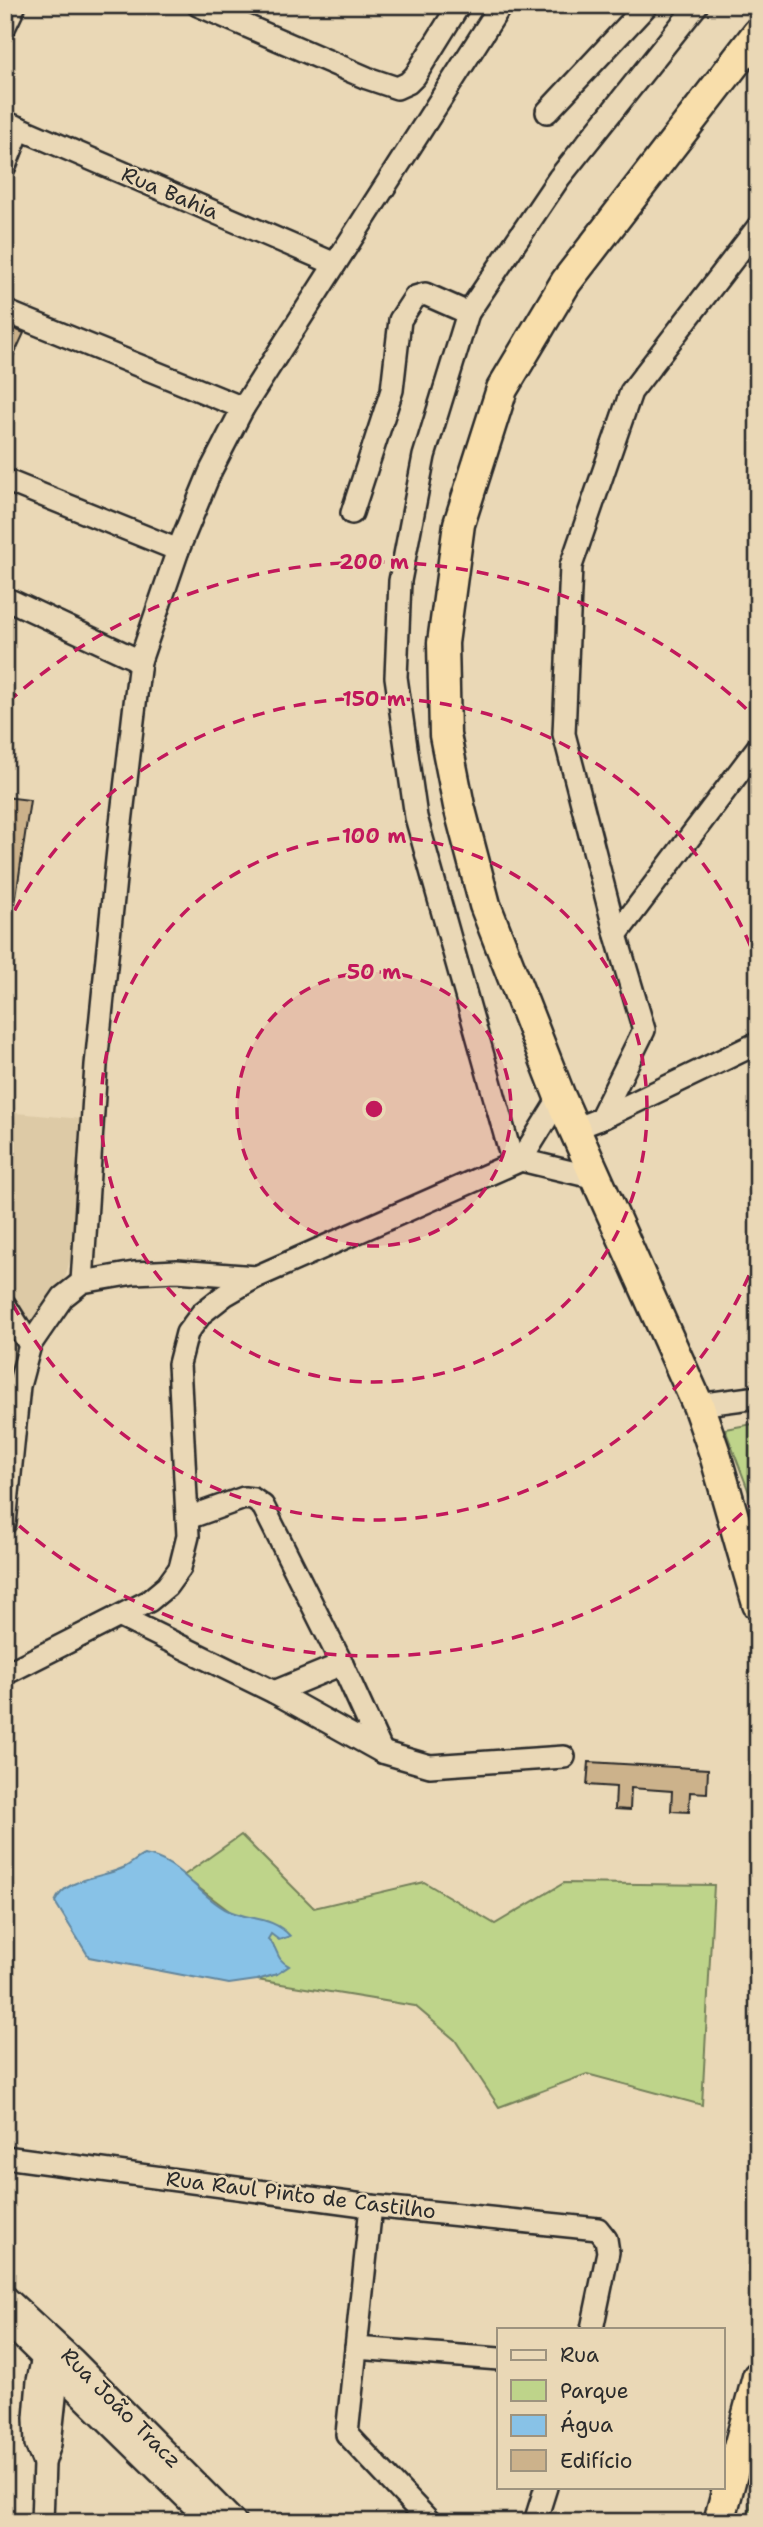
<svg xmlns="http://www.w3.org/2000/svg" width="763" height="2527" viewBox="0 0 763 2527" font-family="'Shantell Sans',sans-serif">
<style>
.built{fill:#ddcaa6}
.green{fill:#bed48a;stroke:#74805a;stroke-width:2}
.water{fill:#88c2e7;stroke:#63869c;stroke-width:2}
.building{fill:#ccb28b;stroke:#2b2b2b;stroke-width:2}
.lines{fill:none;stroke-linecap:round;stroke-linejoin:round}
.minor-casing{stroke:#2b2b2b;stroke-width:26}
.highway-casing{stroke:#2b2b2b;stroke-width:35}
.minor{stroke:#ead8b6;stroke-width:21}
.highway{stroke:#f8deab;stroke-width:30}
.ring{fill:none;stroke:#c2185b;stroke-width:3.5;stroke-dasharray:12 9}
.labels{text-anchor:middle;stroke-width:5;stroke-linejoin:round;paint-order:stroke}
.street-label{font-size:21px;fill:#2b2b2b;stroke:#ead8b6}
.centre{fill:#c2185b;stroke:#ead8b6;stroke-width:3.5}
.ring-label{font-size:21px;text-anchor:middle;font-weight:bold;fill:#c2185b;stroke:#ead8b6;stroke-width:5;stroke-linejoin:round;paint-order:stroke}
</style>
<rect width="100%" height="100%" fill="#ead8b6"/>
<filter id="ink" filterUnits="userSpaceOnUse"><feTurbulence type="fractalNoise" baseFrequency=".0143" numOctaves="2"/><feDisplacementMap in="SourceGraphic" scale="14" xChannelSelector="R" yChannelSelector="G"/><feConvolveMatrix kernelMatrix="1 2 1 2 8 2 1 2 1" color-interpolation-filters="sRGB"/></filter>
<g filter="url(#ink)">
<path class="built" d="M5 1112 82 1119 83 1215 63 1285 30 1324 18 1341 5 1422Z"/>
<g class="green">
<path d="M758 1423V1516L725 1429Z"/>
<path d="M241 1835 314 1908 424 1882 495 1924 564 1883 714 1885 702 2105 587 2074 499 2107 455 2040 415 2006 257 1980 277 1974 279 1961 273 1944 183 1876Z"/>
<path d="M758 2458V2522H748L756 2466Z"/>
</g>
<path class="water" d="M144 1855C177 1858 197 1894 225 1909 247 1921 272 1915 290 1936L279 1940 271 1934 268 1939C280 1950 274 1958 289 1966L277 1974 257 1980 229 1984 89 1957 55 1902C65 1877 104 1878 125 1867 131 1864 137 1858 144 1855Z"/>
<g class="building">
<path d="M5 325 24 333 5 374Z"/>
<path d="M5 797 30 800 14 911 5 910Z"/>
<path d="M589 1762 708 1769 707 1793 690 1792 689 1812 671 1811 672 1791 631 1788 630 1810 615 1809 616 1787 587 1785Z"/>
</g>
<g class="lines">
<g class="minor-casing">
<g id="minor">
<path d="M198 5 367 78 397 88 408 83 415 76 459 5"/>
<path d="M5 26 15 5"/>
<path d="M547 112 647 5"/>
<path d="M5 122 335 264"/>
<path d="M5 166 20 128"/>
<path d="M5 311 243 408"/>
<path d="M5 480 178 550"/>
<path d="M352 513 392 390 400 320 415 297 425 294 468 313"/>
<path d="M5 598 140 661"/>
<path d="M616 935 758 747"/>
<path d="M600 1119 758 1043"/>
<path d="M574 1129 600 1119 644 1030 616 935 564 734 571 566 631 392 758 227"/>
<path d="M521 1160 596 1178"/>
<path d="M521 1160 560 1097"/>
<path d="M513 1163 416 817 396 677 400 581 424 456 468 313 559 178 697 5"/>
<path d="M82 1282 96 1065 119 840 140 661 178 550 211 470 243 408 501 5"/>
<path d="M5 1305 30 1345"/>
<path d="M698 1405 758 1397"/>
<path d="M188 1518 244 1498 253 1499 263 1506 342 1664 382 1752"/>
<path d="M5 1523 19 1386 30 1345 63 1297 82 1282 134 1273 177 1271 256 1277 521 1160"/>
<path d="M121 1617 274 1692 382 1752 430 1766 564 1757"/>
<path d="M5 1674 149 1601 167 1586 180 1568 188 1536 179 1364 187 1333 202 1313 225 1295 256 1277"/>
<path d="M274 1692 342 1664"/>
<path d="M5 2157 371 2206 598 2229 606 2239 608 2252 592 2329"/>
<path d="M371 2206 347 2434 430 2522"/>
<path d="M5 2296 73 2359 235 2522"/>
<path d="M5 2321 210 2522"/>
<path d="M356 2348 499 2359"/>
<path d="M44 2463 36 2444 35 2418 38 2381 43 2357 51 2348"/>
<path d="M42 2522 44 2463 50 2444 56 2388 60 2373 68 2364"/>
<path d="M535 2522 546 2487"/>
</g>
</g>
<g class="highway-casing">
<g id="highway">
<path d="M758 33 566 282 502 389 459 524 443 643 445 735 459 806 485 905 560 1097 698 1405 714 1451 758 1604"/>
<path d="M719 2522 758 2377"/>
</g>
</g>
<use href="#minor" class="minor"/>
<use href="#highway" class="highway"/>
</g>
</g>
<circle cx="374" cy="1109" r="137" fill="#c2185b" fill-opacity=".12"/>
<g class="ring">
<circle cx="374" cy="1109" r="137"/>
<circle cx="374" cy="1109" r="273"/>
<path d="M757 1256A410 410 0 0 1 5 1289M5 929A410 410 0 0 1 757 962"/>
<path d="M757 1499A547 547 0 0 1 8 1516M8 702A547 547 0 0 1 757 719"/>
</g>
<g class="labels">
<g class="street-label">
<text transform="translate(170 193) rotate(23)" y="7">Rua Bahia</text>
<text transform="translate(301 2195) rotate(7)" y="7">Rua Raul Pinto de Castilho</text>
<text transform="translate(121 2408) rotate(45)" y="7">Rua João Tracz</text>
</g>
</g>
<circle cx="374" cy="1109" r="10" class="centre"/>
<g class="ring-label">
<text x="374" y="569">200 m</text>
<text x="374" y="706">150 m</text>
<text x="374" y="843">100 m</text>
<text x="374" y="979">50 m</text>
</g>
<rect width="763" height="2527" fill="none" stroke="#ead8b6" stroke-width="28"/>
<rect x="14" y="14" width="735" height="2499" fill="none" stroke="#2b2b2b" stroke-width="2.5" filter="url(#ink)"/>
<rect x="497" y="2328" width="228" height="161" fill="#ead8b6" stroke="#9e937e" stroke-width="2"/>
<rect x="511" y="2350" width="35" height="10" fill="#ead8b6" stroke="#9e937e" stroke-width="2"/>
<text x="560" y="2362" font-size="21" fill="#2b2b2b">Rua</text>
<rect x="511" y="2380" width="35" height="21" fill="#bed48a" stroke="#9e937e" stroke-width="2"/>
<text x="560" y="2398" font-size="21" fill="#2b2b2b">Parque</text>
<rect x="511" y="2415" width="35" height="21" fill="#88c2e7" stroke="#9e937e" stroke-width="2"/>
<text x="560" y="2432" font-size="21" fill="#2b2b2b">Água</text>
<rect x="511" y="2450" width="35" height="21" fill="#ccb28b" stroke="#9e937e" stroke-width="2"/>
<text x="560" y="2468" font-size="21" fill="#2b2b2b">Edifício</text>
</svg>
